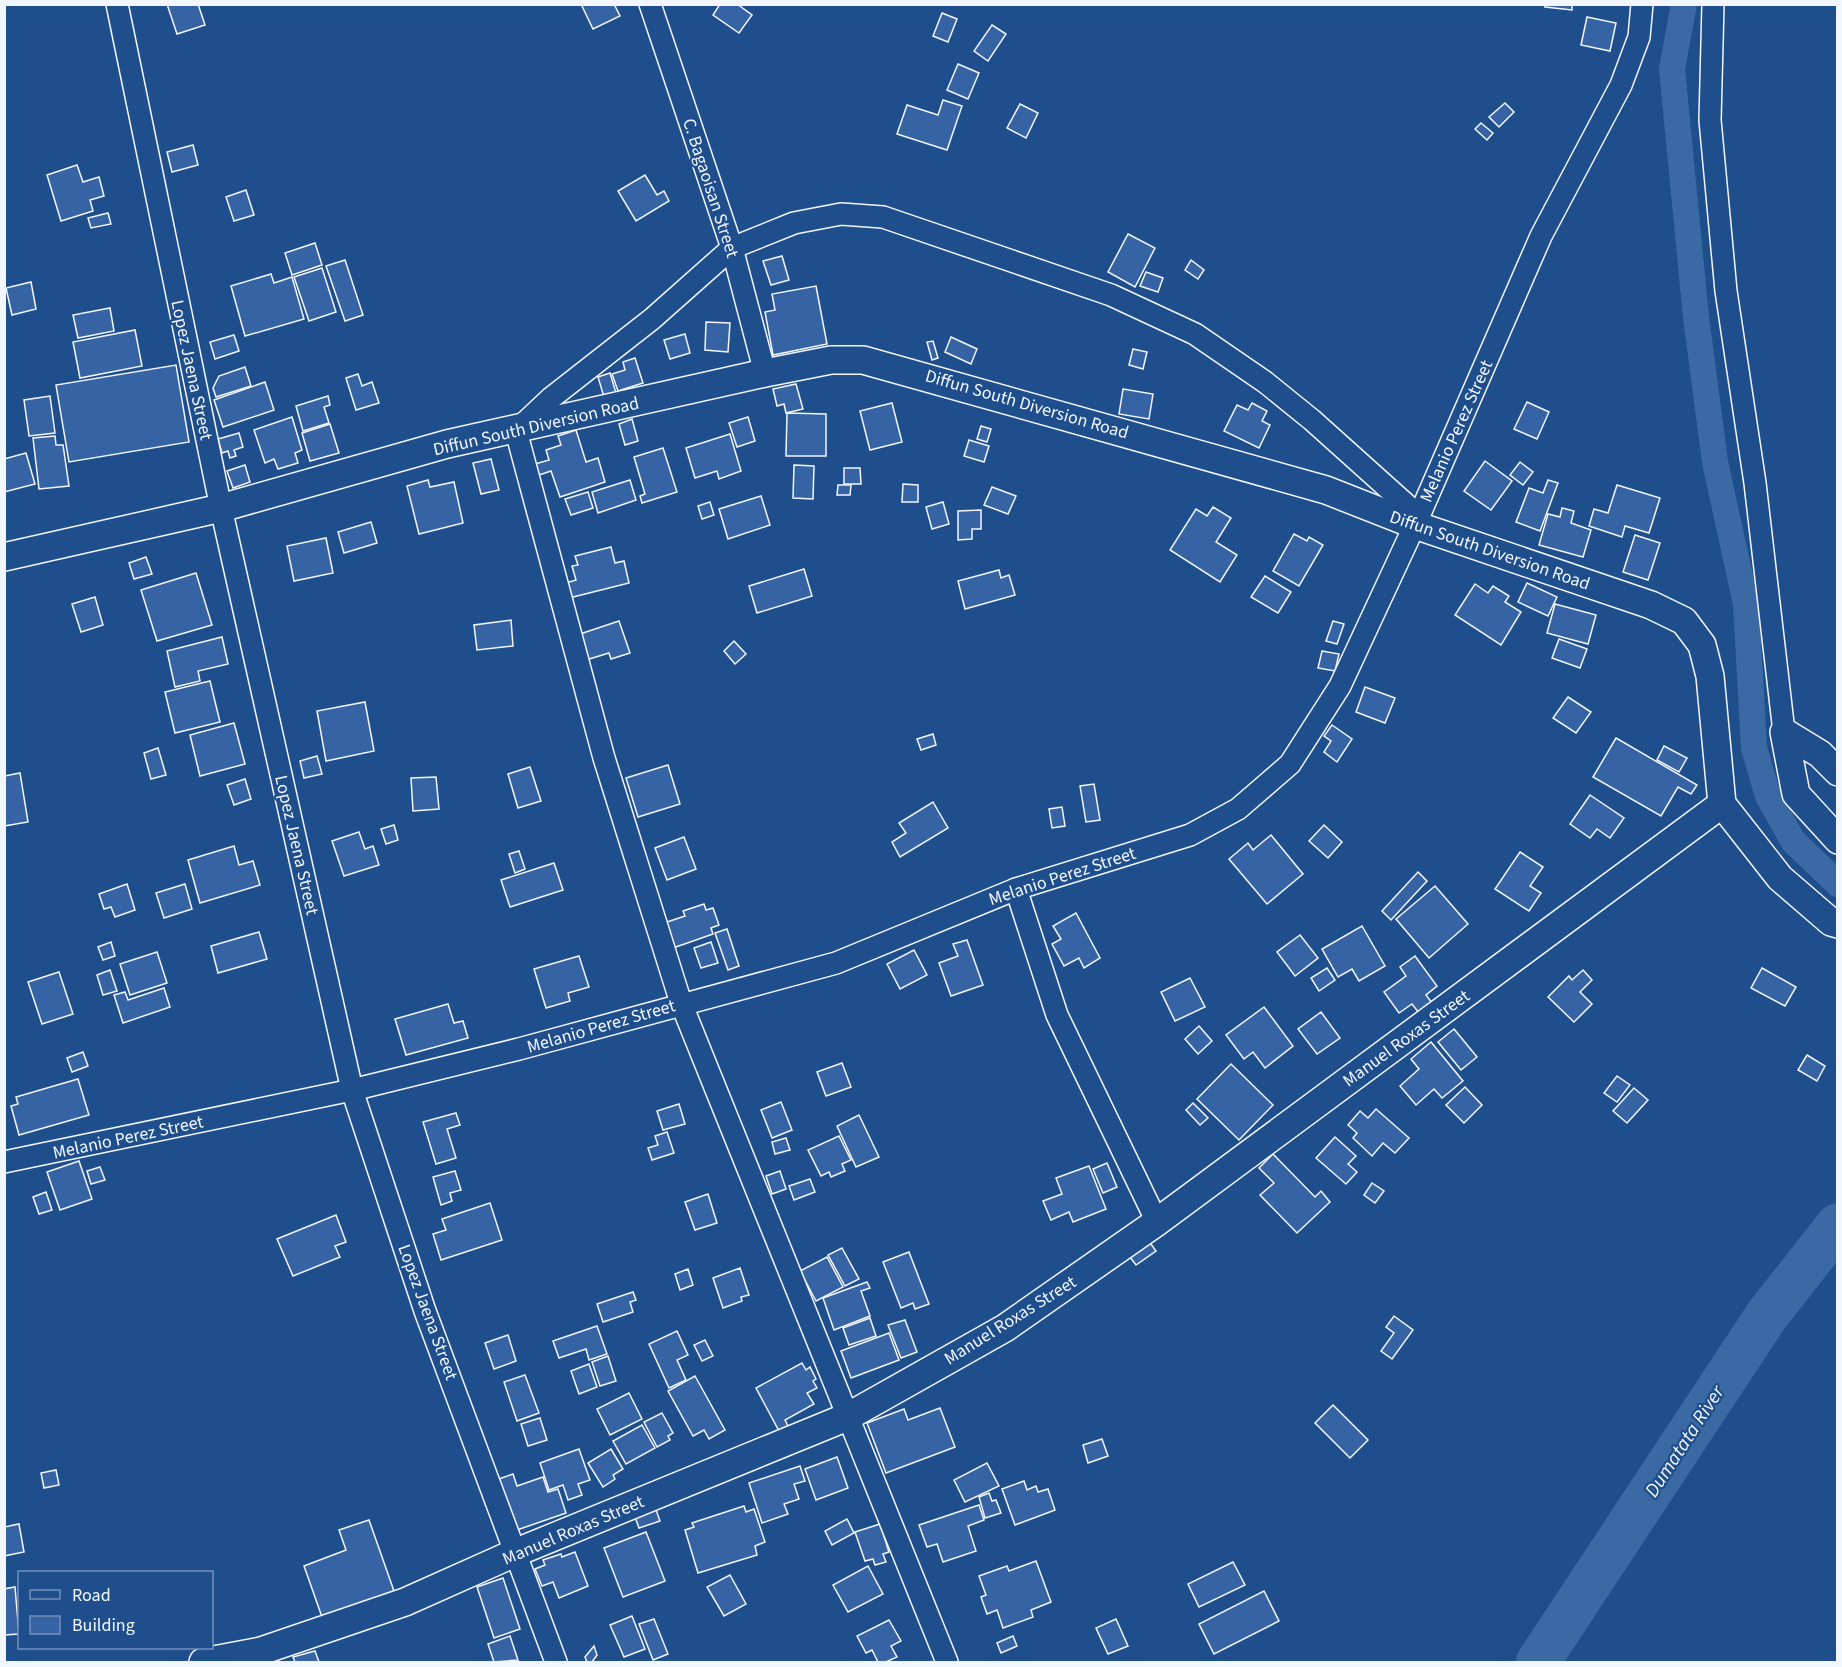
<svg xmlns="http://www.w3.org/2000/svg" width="1842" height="1667" viewBox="0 0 1842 1667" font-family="'Source Sans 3',sans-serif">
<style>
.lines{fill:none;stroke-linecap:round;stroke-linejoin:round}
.canal{stroke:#3b69a3;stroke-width:26}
.river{stroke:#3b69a3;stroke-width:44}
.building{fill:#3563a3;stroke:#f2f6ff;stroke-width:1.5}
.minor-casing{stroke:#f2f6ff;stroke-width:24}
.tertiary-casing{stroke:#f2f6ff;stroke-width:30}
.minor{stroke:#1f4e8c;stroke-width:21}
.tertiary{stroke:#1f4e8c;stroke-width:27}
.labels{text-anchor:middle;stroke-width:4.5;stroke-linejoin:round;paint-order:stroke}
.street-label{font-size:18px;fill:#f2f6ff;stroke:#1f4e8c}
.water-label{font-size:20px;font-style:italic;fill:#f2f6ff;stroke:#1f4e8c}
</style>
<rect width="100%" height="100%" fill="#1f4e8c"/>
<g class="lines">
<path class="canal" d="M1684 4 1672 69 1696 317 1715 462 1746 604 1754 748 1768 796 1793 841 1838 884"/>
<path class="river" d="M1538 1662 1767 1315 1838 1225"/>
</g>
<g class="building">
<path d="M167 4H198L205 25 177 34Z"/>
<path d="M581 4H614L620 16 593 29Z"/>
<path d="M720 4H737L752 15 739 33 713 15Z"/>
<path d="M1545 4H1572V10L1545 7Z"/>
<path d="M942 13 957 19 948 42 933 36Z"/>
<path d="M1587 17 1616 23 1610 51 1581 45Z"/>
<path d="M992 25 1006 34 988 61 974 51Z"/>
<path d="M958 64 979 73 968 99 947 90Z"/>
<path d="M943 100 962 106 947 150 897 134 907 105 938 115Z"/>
<path d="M1505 103 1514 112 1499 127 1489 117Z"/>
<path d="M1020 104 1038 113 1026 138 1007 128Z"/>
<path d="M1481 123 1493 133 1487 140 1475 129Z"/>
<path d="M193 145 198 165 172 172 167 152Z"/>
<path d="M77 165 83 182 99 177 104 196 90 200 93 211 61 221 47 175Z"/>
<path d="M645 175 657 195 664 191 669 201 636 221 618 191Z"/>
<path d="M246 190 254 215 234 221 226 197Z"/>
<path d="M108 213 111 224 91 228 88 218Z"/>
<path d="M1128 234 1155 248 1135 287 1108 272Z"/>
<path d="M315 243 322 265 292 275 285 253Z"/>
<path d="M782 256 789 280 771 285 763 261Z"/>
<path d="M345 260 363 315 345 321 326 266Z"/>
<path d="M1191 260 1204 270 1198 279 1185 270Z"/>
<path d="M322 268 336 312 309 321 294 277Z"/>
<path d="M1146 272 1163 278 1158 292 1140 286Z"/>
<path d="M271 274 274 283 292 277 304 319 245 336 231 286Z"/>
<path d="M31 282 36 309 12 315 6 288Z"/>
<path d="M816 286 827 344 773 355 765 312 775 310 772 294Z"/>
<path d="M110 308 114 331 78 338 73 315Z"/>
<path d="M706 322 730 323 728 352 705 350Z"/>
<path d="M135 330 142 366 80 378 73 342Z"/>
<path d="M685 334 690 353 670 359 664 340Z"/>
<path d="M234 335 239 351 215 359 210 342Z"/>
<path d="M951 337 977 349 971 364 945 352Z"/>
<path d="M933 341 938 358 932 360 927 342Z"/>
<path d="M1133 349 1147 352 1143 369 1129 365Z"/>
<path d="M635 358 643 383 618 391 612 374 625 370 623 362Z"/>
<path d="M176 365 189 442 69 462 56 385Z"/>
<path d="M245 367 251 386 216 397 213 388 219 376Z"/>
<path d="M610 373 616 393 604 397 598 377Z"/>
<path d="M358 374 362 386 372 382 379 403 356 410 346 378Z"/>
<path d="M265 382 274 410 223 427 214 400Z"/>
<path d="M796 384 803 409 786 413 784 404 777 406 773 389Z"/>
<path d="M1123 389 1153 394 1149 419 1119 414Z"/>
<path d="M50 396 55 433 29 436 24 400Z"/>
<path d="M328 396 330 405 324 407 329 423 303 431 296 406Z"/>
<path d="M1527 402 1549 412 1537 439 1514 429Z"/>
<path d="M892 403 902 442 870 450 860 411Z"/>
<path d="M1252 403 1267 411 1262 421 1270 425 1259 448 1224 431 1237 405 1248 410Z"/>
<path d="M787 413 826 414V456H786Z"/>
<path d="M292 417 302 450 295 453 298 463 278 469 274 459 265 463 254 430Z"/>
<path d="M748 417 755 441 737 447 729 423Z"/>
<path d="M632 419 638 441 625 445 619 424Z"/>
<path d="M330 424 339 453 310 461 302 433Z"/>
<path d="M981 426 991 429 987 442 977 439Z"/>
<path d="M576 430 586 462 598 458 605 482 560 497 551 471 539 475 535 464 549 460 546 450 561 445 558 436Z"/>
<path d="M239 433 243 447 234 450 236 456 230 458 228 451 222 453 218 439Z"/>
<path d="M730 434 741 471 719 479 717 471 695 478 686 448Z"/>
<path d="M55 436 56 445H63L69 486 39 489 33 438Z"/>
<path d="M969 440 989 446 984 462 964 456Z"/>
<path d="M663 448 677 492 642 503 640 496 645 494 634 457Z"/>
<path d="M26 453 35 484 4 492V459Z"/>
<path d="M491 459 499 490 481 494 473 463Z"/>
<path d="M1485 461 1512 481 1491 510 1464 491Z"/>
<path d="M1520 462 1533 472 1523 485 1510 475Z"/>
<path d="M245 465 250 482 233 488 227 471Z"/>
<path d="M794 465 814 466 813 499 793 498Z"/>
<path d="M844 468H860L861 484H844Z"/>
<path d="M428 480 430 487 454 482 463 523 419 534 407 486Z"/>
<path d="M630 480 636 500 598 513 592 492Z"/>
<path d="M1548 480 1558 483 1540 531 1516 522 1529 488 1543 493Z"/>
<path d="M903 484 918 485V502H902Z"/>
<path d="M838 485H851L850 495H837Z"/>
<path d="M1617 485 1660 498 1649 533 1625 526 1622 537 1589 526 1594 509 1608 513Z"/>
<path d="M992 487 1016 496 1008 514 984 505Z"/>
<path d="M588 492 593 508 571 515 565 499Z"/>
<path d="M761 496 770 525 728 539 719 509Z"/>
<path d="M710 502 714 515 702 519 698 506Z"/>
<path d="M943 502 949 524 932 529 926 507Z"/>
<path d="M1213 507 1231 518 1216 542 1237 555 1220 582 1170 550 1196 509 1207 516Z"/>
<path d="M1562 508 1574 511 1571 523 1591 530 1583 557 1539 545 1548 514 1560 517Z"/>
<path d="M981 510V529H972V539L958 540V511Z"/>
<path d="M371 522 377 543 344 553 338 532Z"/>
<path d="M1294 534 1307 541 1309 537 1323 545 1299 586 1273 571Z"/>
<path d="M1635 535 1660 543 1648 580 1623 572Z"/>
<path d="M326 538 333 573 294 581 287 546Z"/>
<path d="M611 547 615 563 624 561 629 583 569 598 566 583 576 580 572 566 578 565 575 556Z"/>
<path d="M146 557 152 574 134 579 129 563Z"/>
<path d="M804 569 812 596 757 613 749 586Z"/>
<path d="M999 570 1001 578 1009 575 1015 595 965 609 958 581Z"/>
<path d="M196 573 212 625 157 641 141 590Z"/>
<path d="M1265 576 1291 592 1278 613 1251 597Z"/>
<path d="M1527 583 1557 597 1548 616 1518 602Z"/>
<path d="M1475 584 1488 593 1493 586 1509 596 1505 602 1521 612 1501 645 1455 615Z"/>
<path d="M95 597 103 625 81 632 72 604Z"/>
<path d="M1555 604 1596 615 1588 644 1547 633Z"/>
<path d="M511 620 513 646 477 650 474 625Z"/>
<path d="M619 621 630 653 611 659 609 653 586 660 577 635Z"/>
<path d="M1333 621 1344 624 1337 644 1326 641Z"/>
<path d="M222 637 228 664 198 671 200 681 175 687 167 651Z"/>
<path d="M1559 639 1587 649 1580 668 1552 658Z"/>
<path d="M734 641 746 654 735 664 724 651Z"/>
<path d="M1322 651 1339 654 1335 671 1318 668Z"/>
<path d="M210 681 220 722 175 733 165 692Z"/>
<path d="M1365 687 1395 698 1385 723 1356 712Z"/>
<path d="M1568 697 1591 712 1576 733 1553 718Z"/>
<path d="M365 702 374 751 326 761 317 711Z"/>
<path d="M234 723 245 764 200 776 190 735Z"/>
<path d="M1332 725 1352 739 1337 762 1324 752 1331 741 1324 736Z"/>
<path d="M933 734 936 745 921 750 917 739Z"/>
<path d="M1616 738 1697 785 1691 794 1678 787 1661 816 1593 777Z"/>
<path d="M1664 746 1687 758 1679 772 1657 760Z"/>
<path d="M158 748 166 775 151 779 144 753Z"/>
<path d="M317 756 322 774 304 778 300 761Z"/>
<path d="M668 765 680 804 638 817 626 778Z"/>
<path d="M530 767 541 801 518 808 508 774Z"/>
<path d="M4 773 5 776 20 773 28 822 4 826Z"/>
<path d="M436 777 439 809 413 811 411 778Z"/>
<path d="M245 779 251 799 234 805 227 785Z"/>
<path d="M1094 784 1100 820 1086 822 1080 786Z"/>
<path d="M1590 795 1624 818 1610 838 1597 829 1590 838 1570 824Z"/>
<path d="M933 802 948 828 900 857 892 842 906 833 899 823Z"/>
<path d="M1062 807 1065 826 1052 828 1049 809Z"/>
<path d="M394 825 398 840 386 844 381 829Z"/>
<path d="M1324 825 1342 842 1328 858 1309 841Z"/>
<path d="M359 832 365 849 373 846 379 865 344 876 332 841Z"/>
<path d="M1271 835 1303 874 1267 904 1229 859 1248 843 1253 850Z"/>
<path d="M684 837 696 869 667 880 655 848Z"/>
<path d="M234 846 239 865 253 861 260 885 200 903 188 860Z"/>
<path d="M519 851 525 869 515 873 509 854Z"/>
<path d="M1520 852 1543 867 1530 886 1541 893 1529 911 1495 889Z"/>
<path d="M554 863 563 890 510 907 501 880Z"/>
<path d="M1418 872 1427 881 1391 920 1382 911Z"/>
<path d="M127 884 135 910 115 917 111 907 104 909 99 894Z"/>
<path d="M185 884 192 909 164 918 156 893Z"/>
<path d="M1435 886 1468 924 1429 958 1396 919Z"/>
<path d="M704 904 706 910 713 908 719 925 711 928 713 934 673 948 664 923 685 916 683 911Z"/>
<path d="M1076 913 1100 958 1084 968 1079 958 1064 966 1052 944 1061 939 1053 926Z"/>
<path d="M1362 926 1385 966 1359 981 1352 969 1338 977 1322 949Z"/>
<path d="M727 929 739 966 728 970 715 933Z"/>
<path d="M259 932 267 959 218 973 211 946Z"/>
<path d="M1300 935 1318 958 1295 976 1277 952Z"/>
<path d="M967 940 983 985 951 996 939 963 958 956 953 944Z"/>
<path d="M111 942 115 956 103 960 98 947Z"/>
<path d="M711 942 718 963 701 968 694 948Z"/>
<path d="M914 950 927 975 900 989 887 964Z"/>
<path d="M157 952 167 983 130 995 120 964Z"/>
<path d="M579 956 589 987 568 993 570 1001 546 1008 534 969Z"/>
<path d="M1415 956 1437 986 1426 995 1432 1003 1419 1013 1412 1004 1399 1013 1384 992 1406 976 1400 967Z"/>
<path d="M1327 968 1335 980 1319 991 1311 978Z"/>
<path d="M1762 968 1796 987 1785 1006 1751 988Z"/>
<path d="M110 970 117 991 103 995 97 975Z"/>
<path d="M1583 970 1592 980 1580 992 1592 1004 1574 1022 1548 997 1569 976 1572 980Z"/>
<path d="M59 972 73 1014 42 1024 28 982Z"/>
<path d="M1190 978 1205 1007 1175 1021 1161 992Z"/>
<path d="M164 988 170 1007 123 1023 114 995 125 992 128 1000Z"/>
<path d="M448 1004 454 1023 463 1021 468 1038 406 1055 395 1019Z"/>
<path d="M1264 1007 1293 1046 1265 1068 1253 1052 1244 1059 1226 1035Z"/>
<path d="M1321 1012 1340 1038 1317 1054 1298 1029Z"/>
<path d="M1199 1026 1212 1041 1198 1054 1185 1039Z"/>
<path d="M1454 1029 1477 1057 1461 1070 1438 1042Z"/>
<path d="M1431 1042 1463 1081 1442 1098 1434 1089 1416 1105 1400 1086 1419 1069 1411 1059Z"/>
<path d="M83 1052 88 1066 72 1072 67 1058Z"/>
<path d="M1807 1055 1825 1066 1817 1081 1798 1070Z"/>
<path d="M842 1063 851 1087 826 1096 817 1072Z"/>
<path d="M1231 1064 1273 1105 1239 1140 1197 1099Z"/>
<path d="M1617 1076 1630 1085 1617 1102 1604 1093Z"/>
<path d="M78 1079 89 1115 19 1135 11 1106 18 1104 16 1097Z"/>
<path d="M1465 1087 1482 1105 1464 1123 1446 1105Z"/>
<path d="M1634 1088 1648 1100 1627 1123 1613 1111Z"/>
<path d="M781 1102 792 1130 772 1138 761 1110Z"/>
<path d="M1193 1103 1208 1118 1200 1125 1186 1110Z"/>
<path d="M679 1104 685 1124 663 1130 657 1111Z"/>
<path d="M1376 1109 1409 1138 1395 1153 1383 1143 1372 1156 1353 1138 1357 1133 1348 1125 1360 1111 1368 1118Z"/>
<path d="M456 1113 460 1125 447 1129 456 1158 436 1164 423 1122Z"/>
<path d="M859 1115 879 1157 856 1167 837 1126Z"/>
<path d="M667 1132 674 1153 652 1160 648 1148 658 1145 655 1136Z"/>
<path d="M839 1136 851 1160 842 1164 845 1171 831 1177 829 1172 821 1176 808 1150Z"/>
<path d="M1335 1137 1356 1156 1348 1164 1357 1172 1346 1184 1316 1158Z"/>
<path d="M786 1138 790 1150 775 1154 772 1142Z"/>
<path d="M1273 1154 1315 1197 1321 1191 1330 1202 1297 1233 1260 1195 1274 1183 1259 1168Z"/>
<path d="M79 1161 92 1199 60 1210 47 1172Z"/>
<path d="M1107 1163 1117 1187 1103 1193 1093 1169Z"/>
<path d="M1089 1166 1106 1209 1073 1222 1069 1212 1051 1220 1043 1201 1062 1194 1056 1178Z"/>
<path d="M100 1167 105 1180 91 1184 87 1171Z"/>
<path d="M455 1171 461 1190 450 1193 452 1201 441 1205 433 1177Z"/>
<path d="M780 1171 786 1189 772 1194 766 1176Z"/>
<path d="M810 1179 815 1192 794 1200 789 1186Z"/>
<path d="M1372 1183 1384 1191 1375 1203 1364 1195Z"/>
<path d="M46 1192 52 1210 39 1214 33 1197Z"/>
<path d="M708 1194 717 1223 695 1230 685 1202Z"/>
<path d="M490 1203 502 1240 441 1260 433 1234 446 1230 442 1219Z"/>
<path d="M336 1215 346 1242 335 1246 340 1257 293 1276 277 1239Z"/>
<path d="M1146 1237 1156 1251 1136 1265 1126 1252Z"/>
<path d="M842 1248 859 1279 845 1286 828 1255Z"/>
<path d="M909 1252 929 1304 915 1309 913 1303 901 1308 883 1262Z"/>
<path d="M827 1257 843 1287 816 1301 800 1271Z"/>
<path d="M740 1268 749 1295 741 1297 742 1301 723 1308 713 1278Z"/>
<path d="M688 1269 693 1285 680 1290 675 1274Z"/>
<path d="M867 1282 870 1288 861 1291 870 1316 834 1330 823 1298Z"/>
<path d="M633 1292 636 1300 630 1302 633 1312 603 1322 597 1304Z"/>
<path d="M1394 1316 1413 1330 1392 1359 1381 1351 1394 1333 1386 1327Z"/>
<path d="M870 1318 876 1336 849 1345 843 1328Z"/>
<path d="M905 1320 917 1352 901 1358 888 1325Z"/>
<path d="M597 1326 607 1354 589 1360 586 1349 559 1358 553 1341Z"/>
<path d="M677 1331 688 1355 677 1360 686 1380 669 1388 649 1344Z"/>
<path d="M889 1333 899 1360 851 1378 841 1351Z"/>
<path d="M508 1335 516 1361 494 1369 485 1343Z"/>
<path d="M705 1340 713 1356 702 1361 694 1345Z"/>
<path d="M608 1356 616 1381 600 1386 592 1362Z"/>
<path d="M802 1363 806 1370 810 1367 816 1379 813 1381 817 1388 807 1393 814 1404 785 1420 788 1426 779 1431 756 1388Z"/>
<path d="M589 1364 597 1387 579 1394 571 1371Z"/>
<path d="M525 1375 539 1413 517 1421 504 1382Z"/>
<path d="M695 1376 725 1430 709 1439 704 1430 693 1436 668 1391Z"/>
<path d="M629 1393 642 1419 610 1435 597 1409Z"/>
<path d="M1333 1405 1368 1440 1350 1458 1315 1423Z"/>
<path d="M940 1408 955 1447 886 1473 867 1423 904 1409 908 1420Z"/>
<path d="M662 1413 673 1433 668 1436 670 1440 657 1447 644 1422Z"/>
<path d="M540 1418 547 1440 528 1446 521 1424Z"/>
<path d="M642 1425 655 1448 626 1464 613 1441Z"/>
<path d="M1102 1439 1108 1456 1088 1463 1083 1445Z"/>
<path d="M579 1449 590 1480 578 1484 582 1495 568 1500 563 1485 549 1490 540 1463Z"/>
<path d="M611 1449 623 1469 613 1475 615 1479 603 1487 588 1463Z"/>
<path d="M837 1457 848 1488 816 1500 805 1469Z"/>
<path d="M987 1463 999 1486 965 1502 954 1480Z"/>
<path d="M800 1466 805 1481 794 1484 799 1499 784 1504 788 1514 762 1523 749 1483Z"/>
<path d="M56 1470 59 1485 44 1488 41 1473Z"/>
<path d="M513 1474 517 1486 543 1477 548 1492 558 1489 566 1513 517 1530 499 1479Z"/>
<path d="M1024 1481 1027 1490 1036 1486 1038 1492 1048 1489 1055 1510 1015 1525 1002 1489Z"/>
<path d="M989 1493 992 1501 996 1500 1001 1513 985 1518 979 1497Z"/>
<path d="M979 1505 984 1520 968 1526 976 1551 943 1562 937 1544 927 1547 919 1525Z"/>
<path d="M744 1506 746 1512 754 1509 765 1542 755 1546 757 1555 698 1573 685 1530 694 1527 692 1523Z"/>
<path d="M655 1507 660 1521 639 1528 634 1514Z"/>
<path d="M847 1519 854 1533 832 1545 825 1531Z"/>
<path d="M369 1520 394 1591 322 1617 304 1566 346 1550 339 1530Z"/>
<path d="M19 1524 24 1552 4 1556V1527Z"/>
<path d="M880 1524 889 1552 883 1554 886 1562 875 1565 873 1559 865 1561 855 1532Z"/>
<path d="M646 1532 665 1581 623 1597 604 1548Z"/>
<path d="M575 1552 588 1586 559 1598 553 1582 542 1586 535 1569 545 1565 543 1560 561 1554 562 1557Z"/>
<path d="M1036 1561 1051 1602 1031 1610 1033 1617 1003 1628 997 1610 987 1614 981 1597 986 1595 979 1576 1007 1566 1009 1571Z"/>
<path d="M1233 1562 1245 1585 1199 1607 1188 1584Z"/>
<path d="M868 1566 883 1594 848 1612 833 1585Z"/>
<path d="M730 1575 746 1604 724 1616 707 1587Z"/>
<path d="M503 1578 520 1629 494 1638 477 1587Z"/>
<path d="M15 1587 19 1634 4 1635V1589Z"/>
<path d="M1264 1591 1279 1621 1214 1654 1199 1624Z"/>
<path d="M632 1616 645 1649 624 1657 610 1625Z"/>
<path d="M654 1619 668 1654 653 1660 639 1624Z"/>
<path d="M1116 1619 1128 1646 1108 1654 1096 1628Z"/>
<path d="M889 1620 901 1641 891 1646 897 1657 886 1662H878L872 1650 866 1653 857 1636Z"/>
<path d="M510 1636 518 1660 494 1662 488 1644Z"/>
<path d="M1013 1636 1017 1646 1001 1653 997 1643Z"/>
<path d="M594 1646 597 1655 592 1662H587L585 1657Z"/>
<path d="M315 1651 319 1662H295L293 1657Z"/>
</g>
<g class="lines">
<g class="minor-casing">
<g id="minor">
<path d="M117 4 221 508 352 1090 425 1311 556 1662"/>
<path d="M650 4 732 248 765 373"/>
<path d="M1713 4 1710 120 1726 291 1755 483 1784 732"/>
<path d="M1016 889 1057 1015 1157 1222"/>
<path d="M4 1162 352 1090 519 1049 836 963 1016 889 1190 835 1238 809 1290 764 1340 686 1419 516 1541 236 1621 85 1639 37 1642 4"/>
<path d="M947 1662 681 1003 604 758 516 431 551 398 652 319 732 248 794 223 841 214 883 217 1111 295 1195 334 1265 382 1312 420 1419 516"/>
</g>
</g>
<g class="tertiary-casing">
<g id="tertiary">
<path d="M4 557 221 508 447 444 765 373 831 360H863L1326 490 1415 525 1651 605 1684 621 1702 645 1710 676 1722 804 1780 878 1831 922 1838 924"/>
<path d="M1838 772 1820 754 1784 732 1796 794 1838 840"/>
<path d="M203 1662 261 1651 405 1602 517 1552 847 1417 1005 1328 1157 1222 1722 804"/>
</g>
</g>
<use href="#minor" class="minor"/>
<use href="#tertiary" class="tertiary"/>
</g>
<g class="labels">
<g class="street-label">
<text transform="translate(711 188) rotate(72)" y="6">C. Bagaoisan Street</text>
<text transform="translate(192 370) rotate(78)" y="6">Lopez Jaena Street</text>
<text transform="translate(1027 404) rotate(16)" y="6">Diffun South Diversion Road</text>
<text transform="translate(536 426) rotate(-13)" y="6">Diffun South Diversion Road</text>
<text transform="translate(1456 431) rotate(-66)" y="6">Melanio Perez Street</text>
<text transform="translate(1490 550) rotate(19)" y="6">Diffun South Diversion Road</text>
<text transform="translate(297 845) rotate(77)" y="6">Lopez Jaena Street</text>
<text transform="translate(1062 876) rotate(-18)" y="6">Melanio Perez Street</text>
<text transform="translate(601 1026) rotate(-16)" y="6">Melanio Perez Street</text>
<text transform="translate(1406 1038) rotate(-36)" y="6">Manuel Roxas Street</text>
<text transform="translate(128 1137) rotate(-12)" y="6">Melanio Perez Street</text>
<text transform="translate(428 1312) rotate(70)" y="6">Lopez Jaena Street</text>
<text transform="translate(1010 1320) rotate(-32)" y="6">Manuel Roxas Street</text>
<text transform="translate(573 1530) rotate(-23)" y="6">Manuel Roxas Street</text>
</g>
<g class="water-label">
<text transform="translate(1684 1441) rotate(-57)" y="7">Dumatata River</text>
</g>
</g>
<rect width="1842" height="1667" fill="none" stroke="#f2f6ff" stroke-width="12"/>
<rect x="18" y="1571" width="195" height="78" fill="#1f4e8c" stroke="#7391ba" stroke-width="1.5"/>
<rect x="30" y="1590" width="30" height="9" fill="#1f4e8c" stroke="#7391ba" stroke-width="1.5"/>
<text x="72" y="1601" font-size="18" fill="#f2f6ff">Road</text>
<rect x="30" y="1616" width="30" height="18" fill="#3563a3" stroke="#7391ba" stroke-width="1.5"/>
<text x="72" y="1631" font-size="18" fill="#f2f6ff">Building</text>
</svg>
